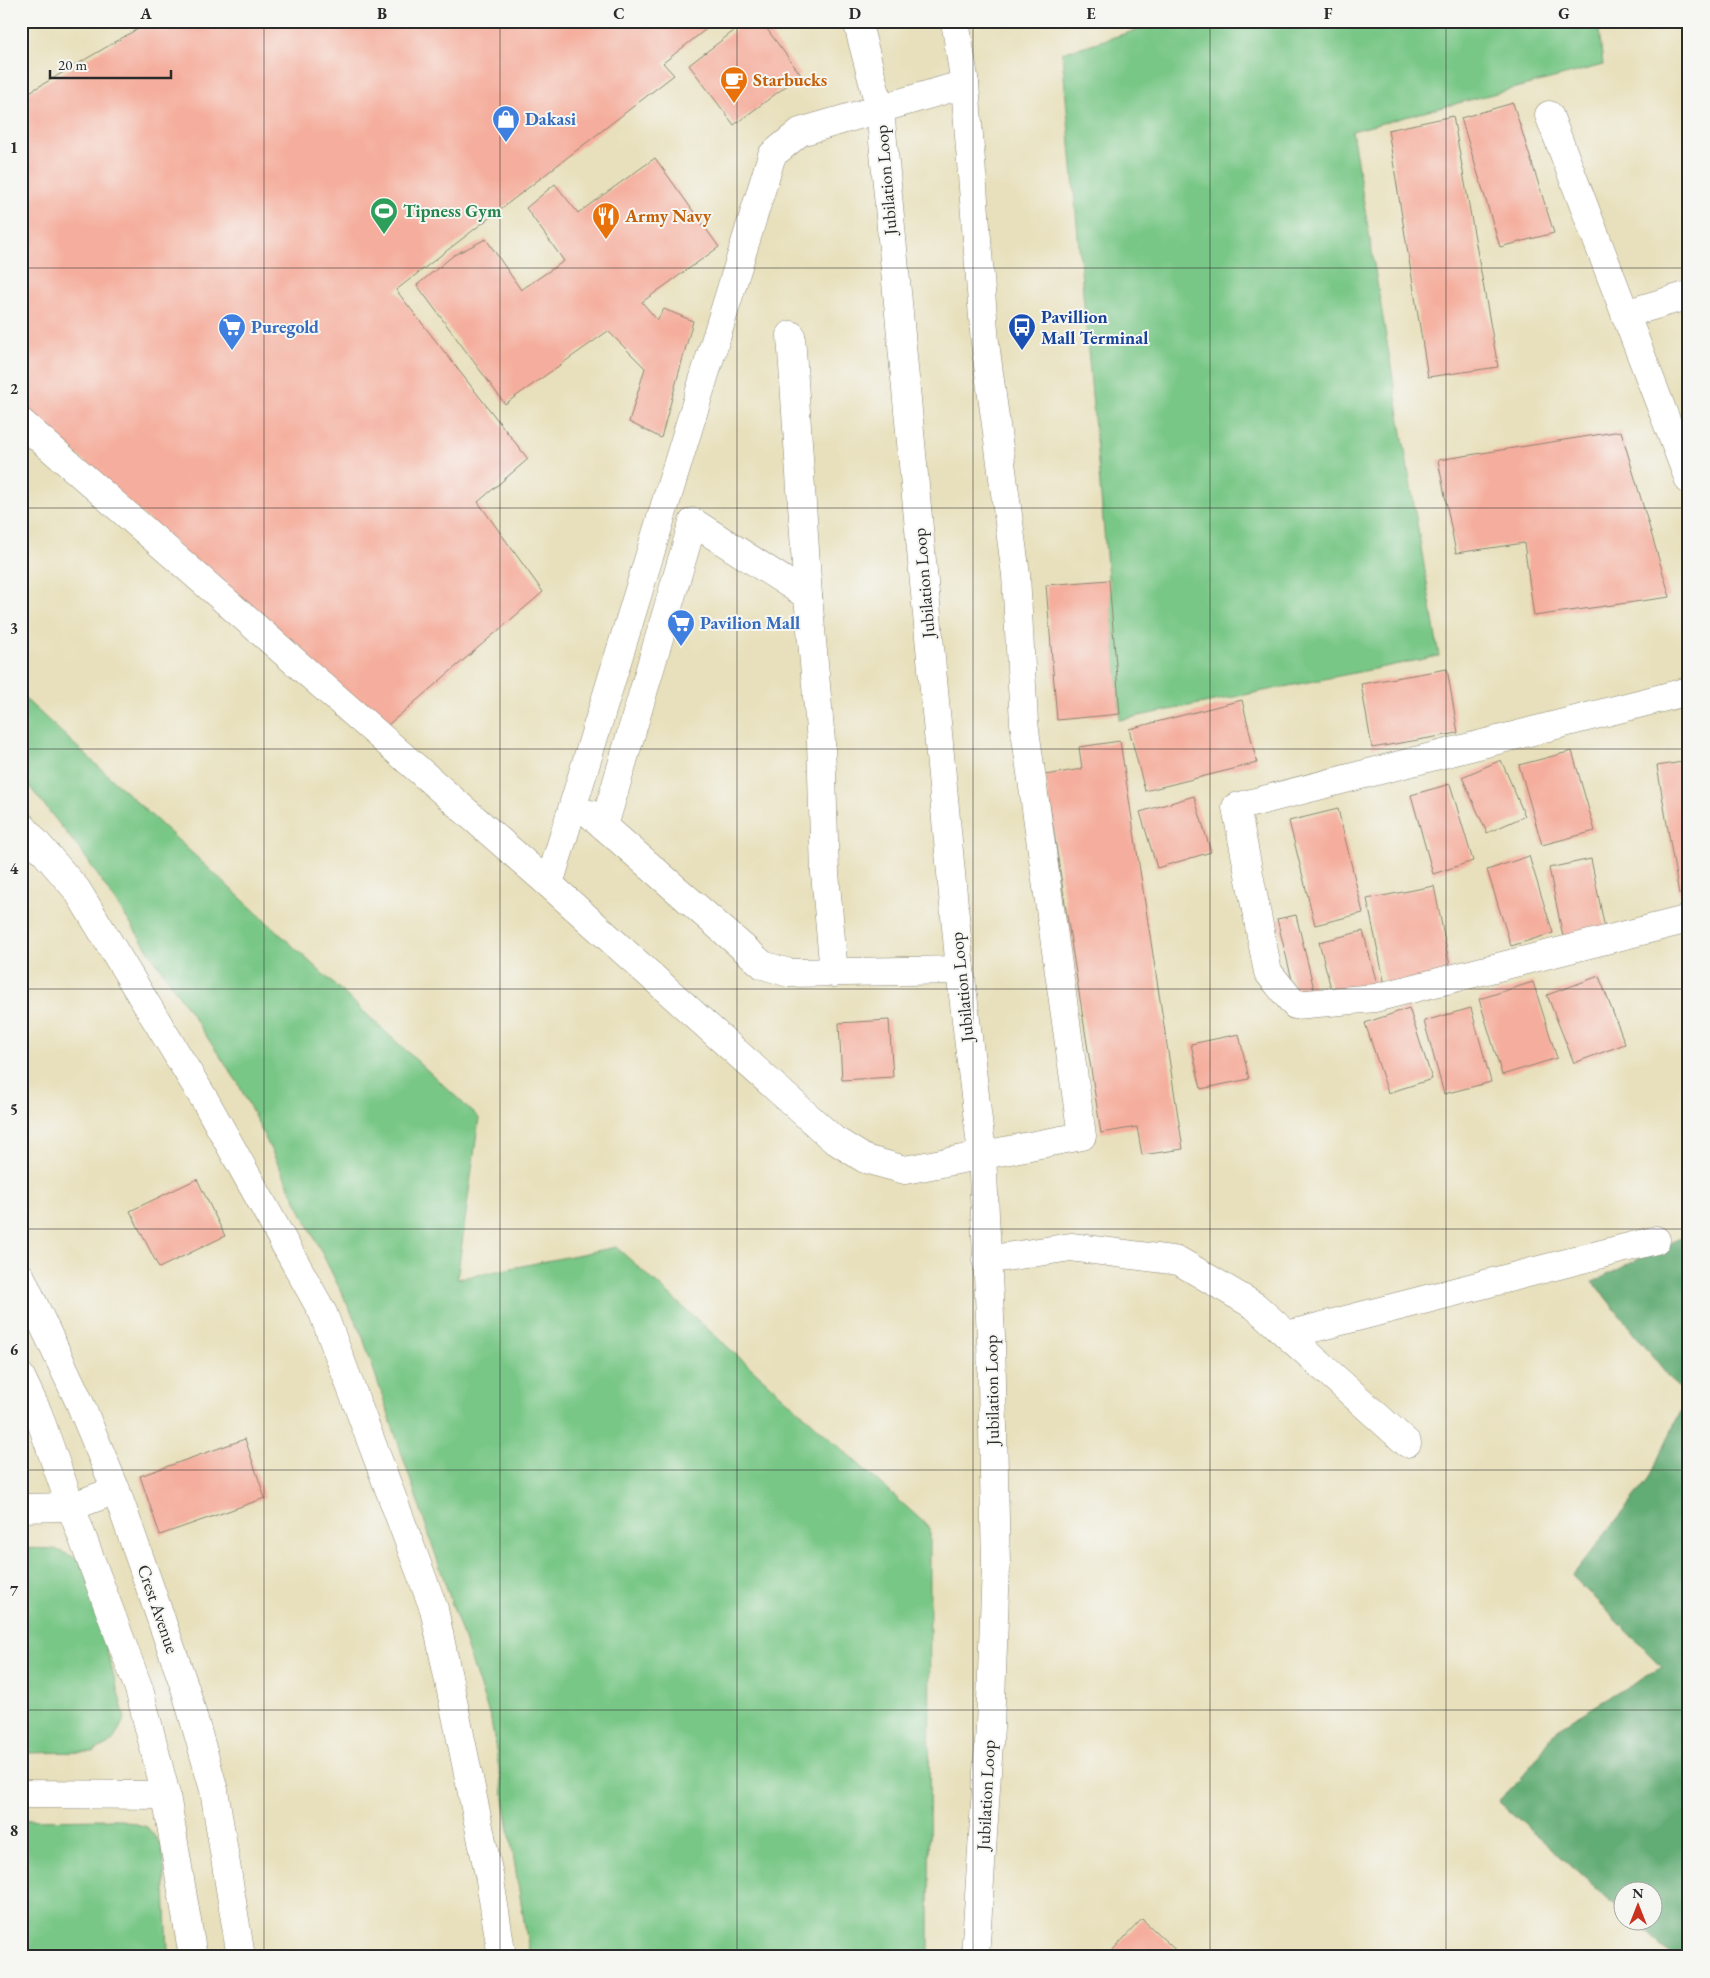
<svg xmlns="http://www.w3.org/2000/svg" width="1710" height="1978" viewBox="0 0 1710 1978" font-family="'EB Garamond',serif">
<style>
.green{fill:#79c787;stroke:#527959}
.forest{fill:#62ac74;stroke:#466c50}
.building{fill:#f5ae9d}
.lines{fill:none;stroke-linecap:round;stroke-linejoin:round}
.minor-casing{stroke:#8a8674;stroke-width:29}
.major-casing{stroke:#8a8674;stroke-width:29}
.minor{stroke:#fff;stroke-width:28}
.major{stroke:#fff;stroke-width:28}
.grid{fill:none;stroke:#2b2b2b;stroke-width:1;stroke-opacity:0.55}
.labels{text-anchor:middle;stroke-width:4;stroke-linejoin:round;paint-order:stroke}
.food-label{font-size:18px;font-weight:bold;fill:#c56008;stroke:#f6f6f2;text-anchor:start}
.shop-label{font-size:18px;font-weight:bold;fill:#366cbe;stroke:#f6f6f2;text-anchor:start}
.street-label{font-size:18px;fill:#2b2b2b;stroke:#f6f6f2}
.leisure-label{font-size:18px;font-weight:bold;fill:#27864d;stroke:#f6f6f2;text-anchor:start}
.transit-label{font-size:18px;font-weight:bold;fill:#164399;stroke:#f6f6f2;text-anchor:start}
.neatline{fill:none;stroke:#2b2b2b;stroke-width:2}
.grid-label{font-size:16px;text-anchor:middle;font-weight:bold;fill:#2b2b2b}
</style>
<rect width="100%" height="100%" fill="#f6f6f2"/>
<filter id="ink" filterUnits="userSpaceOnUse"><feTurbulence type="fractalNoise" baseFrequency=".02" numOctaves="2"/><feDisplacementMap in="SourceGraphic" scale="10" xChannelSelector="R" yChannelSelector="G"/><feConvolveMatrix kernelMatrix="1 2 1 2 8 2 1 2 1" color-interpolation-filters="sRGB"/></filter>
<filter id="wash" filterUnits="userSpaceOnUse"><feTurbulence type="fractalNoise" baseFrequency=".0096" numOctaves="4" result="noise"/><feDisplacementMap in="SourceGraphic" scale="20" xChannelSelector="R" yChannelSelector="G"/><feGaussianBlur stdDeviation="1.12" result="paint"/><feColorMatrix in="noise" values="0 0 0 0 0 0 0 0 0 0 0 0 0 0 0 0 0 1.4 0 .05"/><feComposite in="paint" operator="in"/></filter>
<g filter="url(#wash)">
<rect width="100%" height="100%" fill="#e8e0bc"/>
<g class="green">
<path d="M1166 21H1598L1603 65 1352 131 1439 656 1119 720 1120 714 1062 53Z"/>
<path d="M21 695 479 1118 457 1279 616 1247 930 1528 929 1957H530L491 1720 361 1332 238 1083 84 855 21 776Z"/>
<path d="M21 1548 55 1549 83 1561 125 1718 113 1741 92 1752 21 1753Z"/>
<path d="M118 1819 147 1827 163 1847 168 1951 161 1957H21V1820Z"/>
</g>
<path class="forest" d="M1689 1234V1957H1675L1634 1921 1652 1920V1890H1622V1911L1498 1801 1520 1780 1560 1727 1662 1666 1572 1576 1647 1481 1687 1399 1593 1282Z"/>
<g id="blocks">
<g class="building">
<path d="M151 21H708L710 26 663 63 674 75 396 290 528 459 478 502 543 592 381 731 21 404V97Z"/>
<path d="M747 21H761L801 75 734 125 689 65Z"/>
<path d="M1513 103 1554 233 1500 247 1461 118Z"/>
<path d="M1453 116 1498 367 1428 377 1388 130Z"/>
<path d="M655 158 719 247 642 302 657 320 664 309 693 321 661 438 629 422 645 368 608 331 505 404 417 285 454 255 486 239 521 290 564 261 526 208 555 184 578 213Z"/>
<path d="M1621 431 1670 597 1534 616 1524 543 1456 553 1438 460Z"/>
<path d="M1109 580 1120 714 1057 720 1046 585Z"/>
<path d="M1447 669 1458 733 1372 748 1361 684Z"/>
<path d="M1242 700 1257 763 1145 791 1129 729Z"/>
<path d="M1120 741 1183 1149 1142 1155 1137 1127 1101 1133 1045 775 1082 769 1079 747Z"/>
<path d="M1572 751 1595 831 1542 845 1519 765Z"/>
<path d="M1501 760 1525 816 1487 833 1462 777Z"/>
<path d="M1689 761V892L1679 894 1657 766Z"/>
<path d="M1450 784 1473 861 1433 874 1411 795Z"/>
<path d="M1194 796 1211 852 1157 868 1140 812Z"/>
<path d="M1338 809 1363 913 1315 925 1289 821Z"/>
<path d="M1529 856 1553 933 1511 946 1487 870Z"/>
<path d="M1591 859 1605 929 1563 937 1549 868Z"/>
<path d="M1434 886 1452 976 1386 990 1367 899Z"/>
<path d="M1296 915 1314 989 1295 992 1277 919Z"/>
<path d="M1363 931 1377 984 1333 996 1319 942Z"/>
<path d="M1689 974V987H1688L1685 976Z"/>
<path d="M1599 976 1625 1044 1574 1063 1547 995Z"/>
<path d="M1533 982 1557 1058 1502 1075 1479 999Z"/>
<path d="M1409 1008 1432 1079 1388 1093 1365 1023Z"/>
<path d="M1471 1008 1491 1082 1444 1094 1424 1021Z"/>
<path d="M889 1020 893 1077 842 1080 839 1023Z"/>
<path d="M1239 1034 1249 1079 1201 1089 1191 1044Z"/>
<path d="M197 1179 225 1236 159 1268 130 1211Z"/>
<path d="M245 1439 265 1498 160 1535 140 1476Z"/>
<path d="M1142 1919 1183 1957H1106Z"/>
</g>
</g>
</g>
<g filter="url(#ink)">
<use href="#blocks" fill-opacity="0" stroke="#8a8674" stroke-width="1"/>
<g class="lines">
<g class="minor-casing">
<g id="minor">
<path d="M1549 115 1689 480"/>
<path d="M1625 314 1689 295"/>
<path d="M791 335 808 596 821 741 825 873 834 973"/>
<path d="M21 422 549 884 833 1139 865 1159 905 1170 1082 1136 1024 723 1016 575 985 343 965 84 955 21"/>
<path d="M1689 691 1236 807 1268 972 1295 1005 1375 998 1689 919"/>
<path d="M590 814 763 965 789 973 960 970"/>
<path d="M21 825 77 890 206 1102 323 1313 434 1609 490 1880 502 1957"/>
<path d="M604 826 693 522 808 596"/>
<path d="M549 884 772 155 800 132 965 84"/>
<path d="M986 1260 1071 1247 1179 1261 1255 1306 1407 1443"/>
<path d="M21 1277 79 1401 116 1490 185 1688 214 1790 241 1957"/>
<path d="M1287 1335 1656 1240"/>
<path d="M21 1377 38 1413 71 1507 139 1689 166 1795 193 1957"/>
<path d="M21 1508 71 1507 116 1490"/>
<path d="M21 1794 166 1795"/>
</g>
</g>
<g class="major-casing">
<path id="major" d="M857 21 880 109 960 970 982 1154 991 1337 996 1565 990 1727 975 1957"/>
</g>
<use href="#minor" class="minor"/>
<use href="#major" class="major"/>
</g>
</g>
<path class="grid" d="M264 21V1957M500 21V1957M737 21V1957M973 21V1957M1210 21V1957M1446 21V1957M21 268H1689M21 508H1689M21 749H1689M21 989H1689M21 1229H1689M21 1470H1689M21 1710H1689"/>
<defs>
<g id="cafe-pin" transform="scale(1.4375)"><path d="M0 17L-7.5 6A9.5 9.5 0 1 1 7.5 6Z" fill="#e8710a" stroke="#f6f6f2"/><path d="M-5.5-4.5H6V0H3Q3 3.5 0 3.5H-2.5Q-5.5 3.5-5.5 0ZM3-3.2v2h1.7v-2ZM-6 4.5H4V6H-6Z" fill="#fff"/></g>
<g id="shop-pin" transform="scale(1.4375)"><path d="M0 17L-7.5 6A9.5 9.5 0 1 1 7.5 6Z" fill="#3f7fe0" stroke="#f6f6f2"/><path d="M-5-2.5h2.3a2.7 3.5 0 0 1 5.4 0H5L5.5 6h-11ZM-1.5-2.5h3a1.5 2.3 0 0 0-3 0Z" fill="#fff"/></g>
<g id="stadium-pin" transform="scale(1.4375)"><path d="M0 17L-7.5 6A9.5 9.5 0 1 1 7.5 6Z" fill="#2e9e5b" stroke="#f6f6f2"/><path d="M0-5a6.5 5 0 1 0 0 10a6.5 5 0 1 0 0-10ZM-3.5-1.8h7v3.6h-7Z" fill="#fff"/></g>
<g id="restaurant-pin" transform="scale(1.4375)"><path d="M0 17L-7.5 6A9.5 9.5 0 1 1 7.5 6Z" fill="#e8710a" stroke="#f6f6f2"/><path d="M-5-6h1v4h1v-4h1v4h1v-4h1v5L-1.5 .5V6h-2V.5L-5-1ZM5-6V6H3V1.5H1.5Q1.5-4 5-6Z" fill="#fff"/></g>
<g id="supermarket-pin" transform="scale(1.4375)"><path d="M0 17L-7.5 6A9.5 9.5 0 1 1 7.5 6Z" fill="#3f7fe0" stroke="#f6f6f2"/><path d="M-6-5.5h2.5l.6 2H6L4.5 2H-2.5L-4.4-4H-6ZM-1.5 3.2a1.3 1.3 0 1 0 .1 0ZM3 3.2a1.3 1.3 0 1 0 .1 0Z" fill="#fff"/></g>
<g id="bus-pin" transform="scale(1.4375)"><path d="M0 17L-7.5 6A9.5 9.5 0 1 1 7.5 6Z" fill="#1a4fb4" stroke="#f6f6f2"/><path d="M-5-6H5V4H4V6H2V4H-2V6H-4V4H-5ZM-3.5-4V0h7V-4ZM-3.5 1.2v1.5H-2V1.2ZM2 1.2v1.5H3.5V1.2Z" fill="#fff"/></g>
</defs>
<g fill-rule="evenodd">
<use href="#cafe-pin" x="734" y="80"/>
<use href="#shop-pin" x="506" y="119"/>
<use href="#stadium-pin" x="384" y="211"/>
<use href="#restaurant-pin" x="606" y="216"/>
<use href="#supermarket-pin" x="232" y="327"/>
<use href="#bus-pin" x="1022" y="327"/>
<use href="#supermarket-pin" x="681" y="623"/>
</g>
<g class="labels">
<g class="food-label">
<text x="753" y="86">Starbucks</text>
<text x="625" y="222">Army Navy</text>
</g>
<g class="shop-label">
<text x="525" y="125">Dakasi</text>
<text x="251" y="333">Puregold</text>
<text x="700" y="629">Pavilion Mall</text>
</g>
<g class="street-label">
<text transform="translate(886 180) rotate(-95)" y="6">Jubilation Loop</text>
<text transform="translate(924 583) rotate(-95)" y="6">Jubilation Loop</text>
<text transform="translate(962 987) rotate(-96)" y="6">Jubilation Loop</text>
<text transform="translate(992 1390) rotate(-91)" y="6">Jubilation Loop</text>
<text transform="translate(158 1609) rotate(71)" y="6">Crest Avenue</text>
<text transform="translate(986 1795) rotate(-87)" y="6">Jubilation Loop</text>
</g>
<g class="leisure-label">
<text x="403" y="217">Tipness Gym</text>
</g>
<g class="transit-label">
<text x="1041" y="323">Pavillion<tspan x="1041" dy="21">Mall Terminal</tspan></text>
</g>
</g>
<rect width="1710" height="1978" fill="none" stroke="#f6f6f2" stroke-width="55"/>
<g transform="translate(1638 1906)"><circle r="24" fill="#f6f6f2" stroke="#a5a5a2"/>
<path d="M0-4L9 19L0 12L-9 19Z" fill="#c8321e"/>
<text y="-8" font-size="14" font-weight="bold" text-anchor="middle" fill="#2b2b2b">N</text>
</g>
<path d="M50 70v8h121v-8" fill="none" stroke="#2b2b2b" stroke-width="2.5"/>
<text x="58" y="70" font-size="15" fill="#2b2b2b" stroke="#f6f6f2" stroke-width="4" paint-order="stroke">20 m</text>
<rect x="28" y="28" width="1654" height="1922" class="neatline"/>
<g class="grid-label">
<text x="146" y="19">A</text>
<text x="382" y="19">B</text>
<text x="619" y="19">C</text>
<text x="855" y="19">D</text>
<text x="1091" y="19">E</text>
<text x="1328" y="19">F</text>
<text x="1564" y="19">G</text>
<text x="14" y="153">1</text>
<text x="14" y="394">2</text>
<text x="14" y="634">3</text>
<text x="14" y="874">4</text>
<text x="14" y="1115">5</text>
<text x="14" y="1355">6</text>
<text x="14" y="1596">7</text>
<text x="14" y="1836">8</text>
</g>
</svg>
